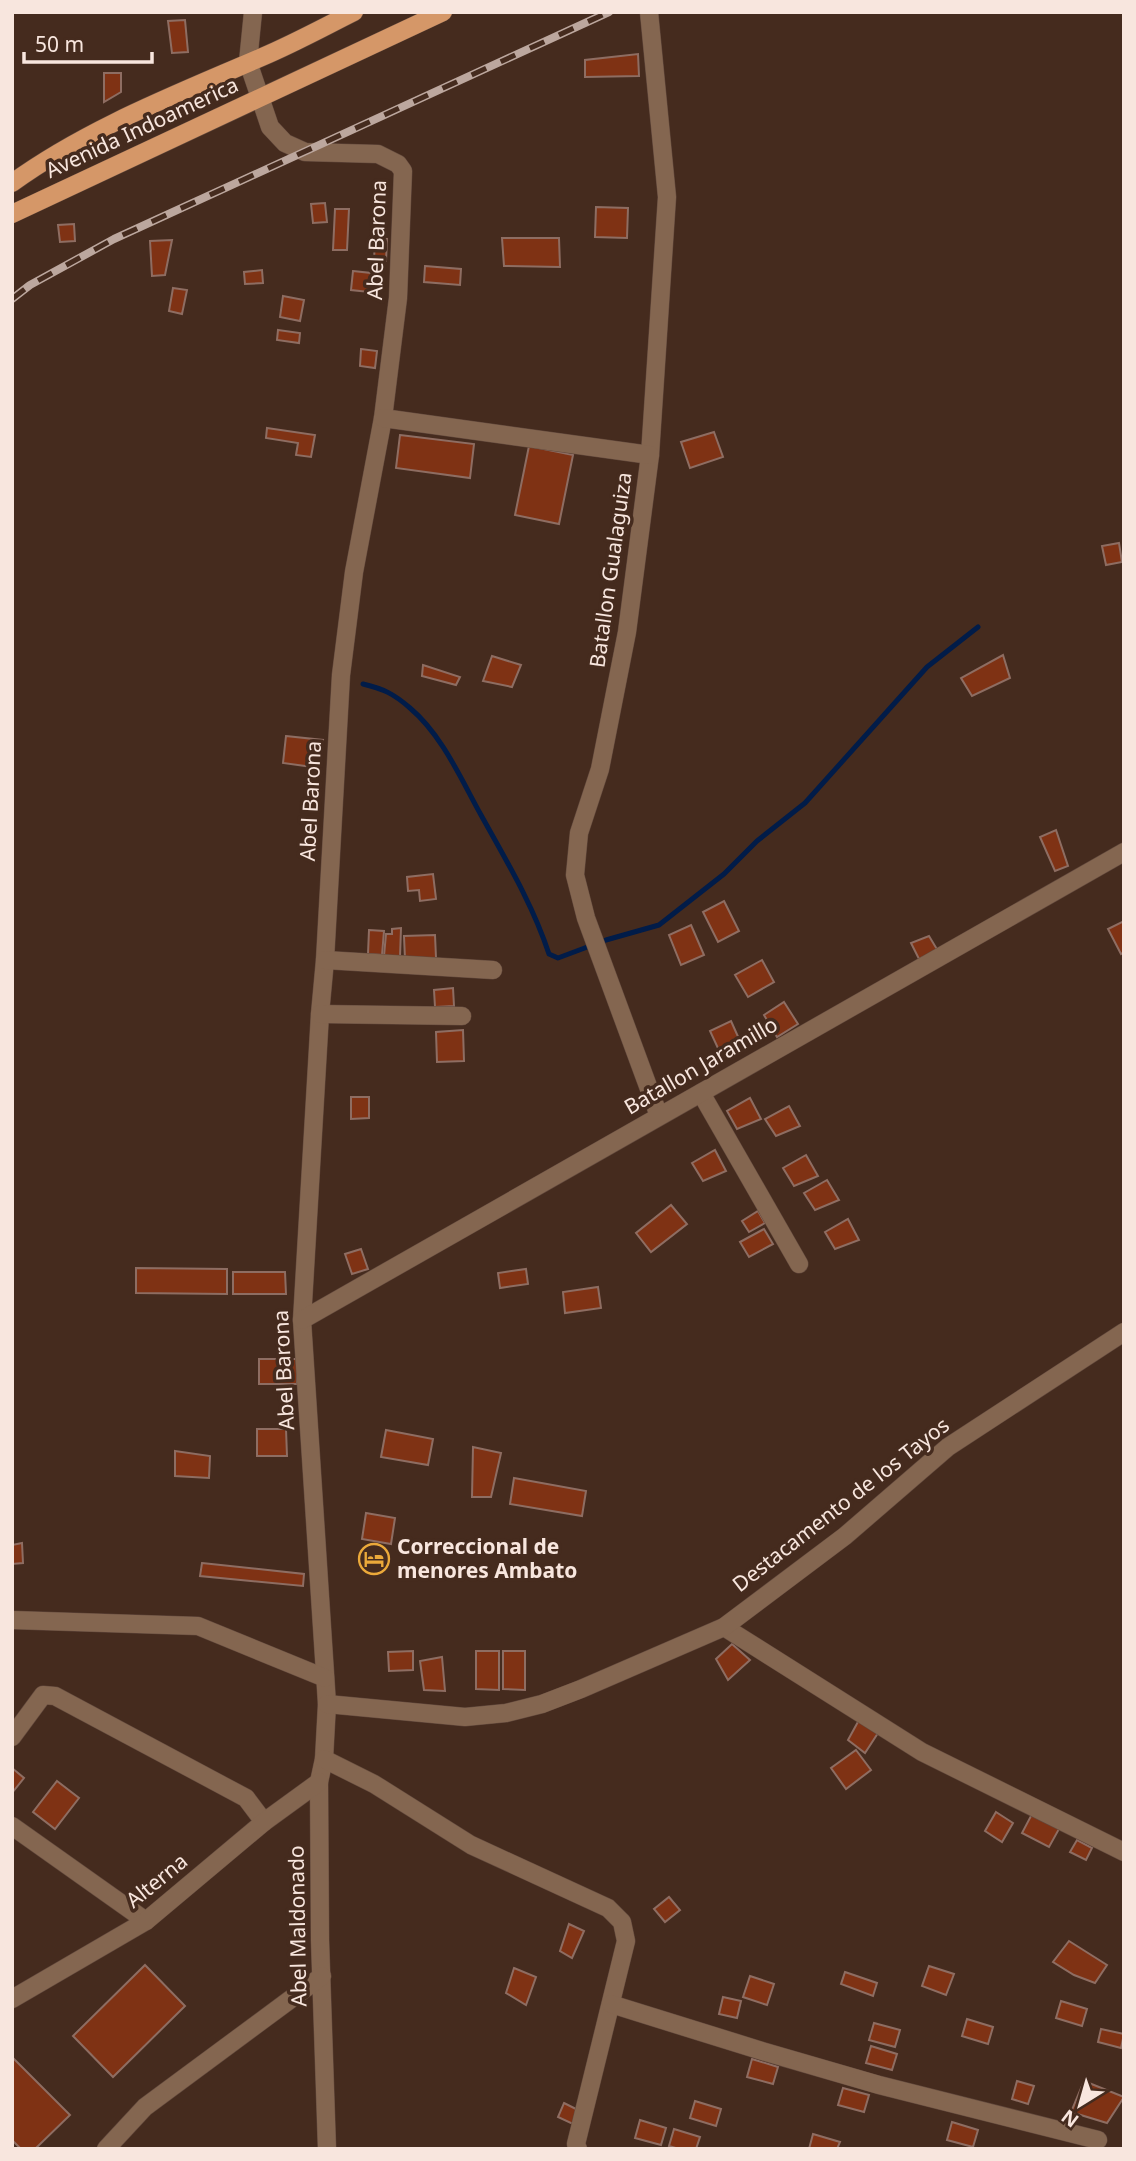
<svg xmlns="http://www.w3.org/2000/svg" width="1136" height="2161" viewBox="0 0 1136 2161" font-family="'Noto Sans',sans-serif">
<style>
.lines{fill:none;stroke-linecap:round;stroke-linejoin:round}
.stream{stroke:#011c49;stroke-width:5}
.building{fill:#7f3214;stroke:#8e6d62;stroke-width:2}
.minor-casing{stroke:#62493d;stroke-width:19}
.primary-casing{stroke:#62493d;stroke-width:19}
.minor{stroke:#846650;stroke-width:18}
.primary{stroke:#d59768;stroke-width:18}
.rail-casing{stroke:#bca79e;stroke-width:8}
.rail{stroke:#452b1e;stroke-width:5;stroke-dasharray:16;stroke-linecap:butt}
.labels{text-anchor:middle;stroke-width:7;stroke-linejoin:round;paint-order:stroke}
.street-label{font-size:21px;fill:#f8e6de;stroke:#452b1e}
.poi-label{font-size:21px;font-weight:bold;fill:#f8e6de;stroke:#452b1e;text-anchor:start}
</style>
<rect width="100%" height="100%" fill="#452b1e"/>
<g class="lines">
<path class="stream" d="M363 684C384 689 394 694 410 708 442 735 461 779 481 815 506 860 533 905 549 954L558 958 606 940 659 925 724 874 757 841 805 803 927 667 978 627"/>
</g>
<g class="building">
<path d="M185 20 188 52 172 53 168 21Z"/>
<path d="M638 54 639 76 585 77V60Z"/>
<path d="M104 73H121V92L104 102Z"/>
<path d="M325 203 327 222 313 223 311 204Z"/>
<path d="M596 207 628 208 627 238 595 237Z"/>
<path d="M335 209H349L347 250H333Z"/>
<path d="M74 224 75 241 60 242 58 225Z"/>
<path d="M375 238 387 239 386 261H374Z"/>
<path d="M502 238H559L560 267 504 266Z"/>
<path d="M172 240 165 275 152 276 150 241Z"/>
<path d="M425 266 461 269 460 285 424 282Z"/>
<path d="M262 270 263 283 245 284 244 272Z"/>
<path d="M353 271 371 273 369 292 351 290Z"/>
<path d="M173 288 187 290 182 314 169 311Z"/>
<path d="M283 296 304 300 300 321 280 317Z"/>
<path d="M278 330 300 333 299 343 277 340Z"/>
<path d="M361 349 377 351 375 368 360 366Z"/>
<path d="M267 428 315 435 311 457 296 455 298 443 266 438Z"/>
<path d="M714 432 723 457 690 468 681 442Z"/>
<path d="M400 435 474 444 470 478 396 468Z"/>
<path d="M529 446 573 455 559 524 515 515Z"/>
<path d="M1119 543 1122 562 1106 565 1102 546Z"/>
<path d="M1003 655 1010 678 972 696 961 678Z"/>
<path d="M492 656 521 665 512 687 483 681Z"/>
<path d="M423 665 460 677 456 685 422 676Z"/>
<path d="M286 736 323 740 320 768 283 763Z"/>
<path d="M1056 830 1068 866 1055 871 1040 837Z"/>
<path d="M433 874 436 899 420 901 419 890 408 891 407 877Z"/>
<path d="M724 901 739 931 718 942 703 912Z"/>
<path d="M1124 921V952L1121 954 1108 929Z"/>
<path d="M691 925 704 955 681 965 669 935Z"/>
<path d="M401 928 400 957 384 956 386 934H392V929Z"/>
<path d="M369 930 384 931 382 955 368 954Z"/>
<path d="M435 935 436 958 405 959 404 936Z"/>
<path d="M929 936 938 951 919 959 911 943Z"/>
<path d="M762 960 774 982 748 997 735 975Z"/>
<path d="M453 988 454 1006 435 1007 434 990Z"/>
<path d="M784 1002 798 1024 777 1037 764 1015Z"/>
<path d="M731 1021 744 1050 723 1059 710 1031Z"/>
<path d="M463 1030 464 1061 437 1062 436 1032Z"/>
<path d="M351 1097H369V1118L351 1119Z"/>
<path d="M750 1098 761 1119 737 1129 727 1111Z"/>
<path d="M789 1106 800 1126 776 1136 765 1119Z"/>
<path d="M715 1150 726 1171 703 1181 692 1163Z"/>
<path d="M806 1155 818 1176 794 1186 783 1168Z"/>
<path d="M827 1180 839 1200 815 1210 804 1193Z"/>
<path d="M671 1205 687 1224 651 1252 636 1233Z"/>
<path d="M758 1211 765 1223 749 1232 742 1221Z"/>
<path d="M848 1219 859 1240 835 1249 825 1232Z"/>
<path d="M764 1229 773 1244 749 1257 740 1242Z"/>
<path d="M361 1249 368 1269 352 1274 345 1254Z"/>
<path d="M136 1268 227 1269V1294L136 1293Z"/>
<path d="M526 1269 528 1284 500 1288 498 1273Z"/>
<path d="M233 1272H285L286 1294H233Z"/>
<path d="M598 1287 601 1308 565 1313 563 1292Z"/>
<rect x="259" y="1359" width="38" height="25"/>
<path d="M257 1429H286L287 1456H257Z"/>
<path d="M386 1430 433 1439 428 1465 381 1457Z"/>
<path d="M473 1447 501 1453 491 1497H472Z"/>
<path d="M175 1451 210 1456 209 1478 175 1476Z"/>
<path d="M514 1478 586 1491 582 1516 510 1504Z"/>
<path d="M366 1513 395 1518 391 1544 362 1539Z"/>
<path d="M22 1543 23 1563 12 1564V1545Z"/>
<path d="M202 1563 304 1574 303 1586 200 1576Z"/>
<path d="M732 1644 750 1660 728 1680 716 1659Z"/>
<path d="M413 1651V1670L389 1671 388 1652Z"/>
<path d="M476 1651H499V1690L476 1689Z"/>
<path d="M503 1651H525V1690L503 1689Z"/>
<path d="M442 1657 445 1691 424 1690 420 1661Z"/>
<path d="M859 1720 878 1733 865 1753 848 1740Z"/>
<path d="M856 1750 871 1770 846 1789 831 1768Z"/>
<path d="M12 1768 24 1778 12 1793Z"/>
<path d="M57 1781 79 1798 55 1829 33 1812Z"/>
<path d="M996 1812 1013 1823 1002 1842 985 1831Z"/>
<path d="M1032 1814 1059 1829 1049 1847 1022 1833Z"/>
<path d="M1077 1840 1092 1848 1086 1860 1070 1852Z"/>
<path d="M669 1897 680 1910 665 1922 654 1909Z"/>
<path d="M569 1924 584 1931 572 1958 560 1951Z"/>
<path d="M1069 1941 1107 1965 1095 1983 1074 1975 1053 1962Z"/>
<path d="M145 1965 185 2006 113 2077 73 2036Z"/>
<path d="M929 1966 954 1974 946 1995 922 1986Z"/>
<path d="M514 1968 536 1977 526 2005 506 1993Z"/>
<path d="M845 1972 877 1983 873 1996 841 1984Z"/>
<path d="M750 1976 774 1984 767 2005 743 1997Z"/>
<path d="M723 1997 741 2001 737 2018 719 2014Z"/>
<path d="M1061 2001 1087 2009 1082 2026 1056 2018Z"/>
<path d="M967 2019 993 2027 988 2044 962 2036Z"/>
<path d="M874 2023 900 2030 895 2047 869 2040Z"/>
<path d="M1101 2029 1124 2034 1121 2048 1098 2042Z"/>
<path d="M871 2046 897 2054 892 2070 866 2063Z"/>
<path d="M12 2057 70 2115 35 2149H21L12 2140Z"/>
<path d="M752 2059 778 2067 773 2084 747 2077Z"/>
<path d="M1017 2081 1034 2086 1028 2104 1012 2099Z"/>
<path d="M1084 2081 1124 2097 1107 2123 1071 2112Z"/>
<path d="M843 2088 869 2095 864 2112 838 2105Z"/>
<path d="M695 2101 721 2109 716 2126 690 2118Z"/>
<path d="M564 2103 580 2111 573 2124 558 2117Z"/>
<path d="M640 2120 666 2128 661 2145 635 2138Z"/>
<path d="M952 2122 978 2130 973 2147 947 2140Z"/>
<path d="M674 2129 700 2137 696 2149H679L669 2146Z"/>
<path d="M813 2134 840 2142 837 2149H809Z"/>
</g>
<g class="lines">
<g class="minor-casing">
<g id="minor">
<path d="M253 12 248 62 270 127 285 143 305 152 378 154 398 164 403 171 398 298 383 418 354 572 341 675 325 960 320 1014 302 1320 327 1704 324 1759 319 1782 320 1940 327 2149"/>
<path d="M649 12 667 197 650 455 627 632 600 769 579 833 575 875 586 918 659 1116"/>
<path d="M383 418 650 455"/>
<path d="M325 960 493 970"/>
<path d="M320 1014 462 1016"/>
<path d="M701 1093 799 1264"/>
<path d="M302 1320 1124 852"/>
<path d="M12 1620 198 1626 325 1678"/>
<path d="M724 1627 922 1752 1124 1852"/>
<path d="M327 1704 465 1717 506 1713 542 1704 581 1689 724 1627 845 1536 948 1447 1124 1332"/>
<path d="M12 1737 43 1695 55 1696 246 1798 264 1822"/>
<path d="M324 1759 374 1784 471 1845 608 1908 622 1922 626 1941 576 2144 578 2149"/>
<path d="M12 1826 146 1921"/>
<path d="M12 1999 146 1921 264 1822 319 1782"/>
<path d="M611 2004 762 2051 879 2085 1098 2140"/>
<path d="M106 2149 145 2107 322 1976"/>
</g>
</g>
<g class="primary-casing">
<g id="primary">
<path d="M12 183C88 128 177 94 262 57 293 44 324 27 354 12"/>
<path d="M12 214 443 12"/>
</g>
</g>
<use href="#minor" class="minor"/>
<use href="#primary" class="primary"/>
<g class="rail-casing">
<path id="rail" d="M12 299 30 285 114 239 609 12"/>
</g>
<use href="#rail" class="rail"/>
</g>
<defs>
<g id="hotel-ring" transform="scale(1.575)"><circle r="9.5" fill="#452b1e" stroke="#eba93a" stroke-width="1.5"/><path d="M-6-4.5h1.5V1H6V5H4.5V3h-9V5H-6ZM-4 0a1.8 1.8 0 1 1 3.6 0ZM.5 0V-2.5h3Q6-2.5 6 0Z" fill="#eba93a"/></g>
</defs>
<g fill-rule="evenodd">
<use href="#hotel-ring" x="374" y="1559"/>
</g>
<g class="labels">
<g class="street-label">
<text transform="translate(142 128) rotate(-25)" y="7">Avenida Indoamerica</text>
<text transform="translate(377 240) rotate(-88)" y="7">Abel Barona</text>
<text transform="translate(611 570) rotate(-82)" y="7">Batallon Gualaguiza</text>
<text transform="translate(311 801) rotate(-87)" y="7">Abel Barona</text>
<text transform="translate(701 1066) rotate(-30)" y="7">Batallon Jaramillo</text>
<text transform="translate(284 1370) rotate(-93)" y="7">Abel Barona</text>
<text transform="translate(841 1505) rotate(-38)" y="7">Destacamento de los Tayos</text>
<text transform="translate(157 1881) rotate(-39)" y="7">Alterna</text>
<text transform="translate(298 1926) rotate(-91)" y="7">Abel Maldonado</text>
</g>
<g class="poi-label">
<text x="397" y="1554">Correccional de<tspan x="397" dy="24">menores Ambato</tspan></text>
</g>
</g>
<rect width="1136" height="2161" fill="none" stroke="#f8e6de" stroke-width="28"/>
<g transform="translate(1080 2105) rotate(217)" stroke="#452b1e" stroke-width="5" paint-order="stroke">
<path d="M0-5L12 26L0 18L-12 26Z" fill="#f8e6de"/>
<text y="-10" font-size="19" font-weight="bold" text-anchor="middle" fill="#f8e6de">N</text>
</g>
<path d="M24 52v10h128v-10" fill="none" stroke="#f8e6de" stroke-width="3.5"/>
<text x="35" y="52" font-size="21" fill="#f8e6de" stroke="#452b1e" stroke-width="5" paint-order="stroke">50 m</text>
</svg>
